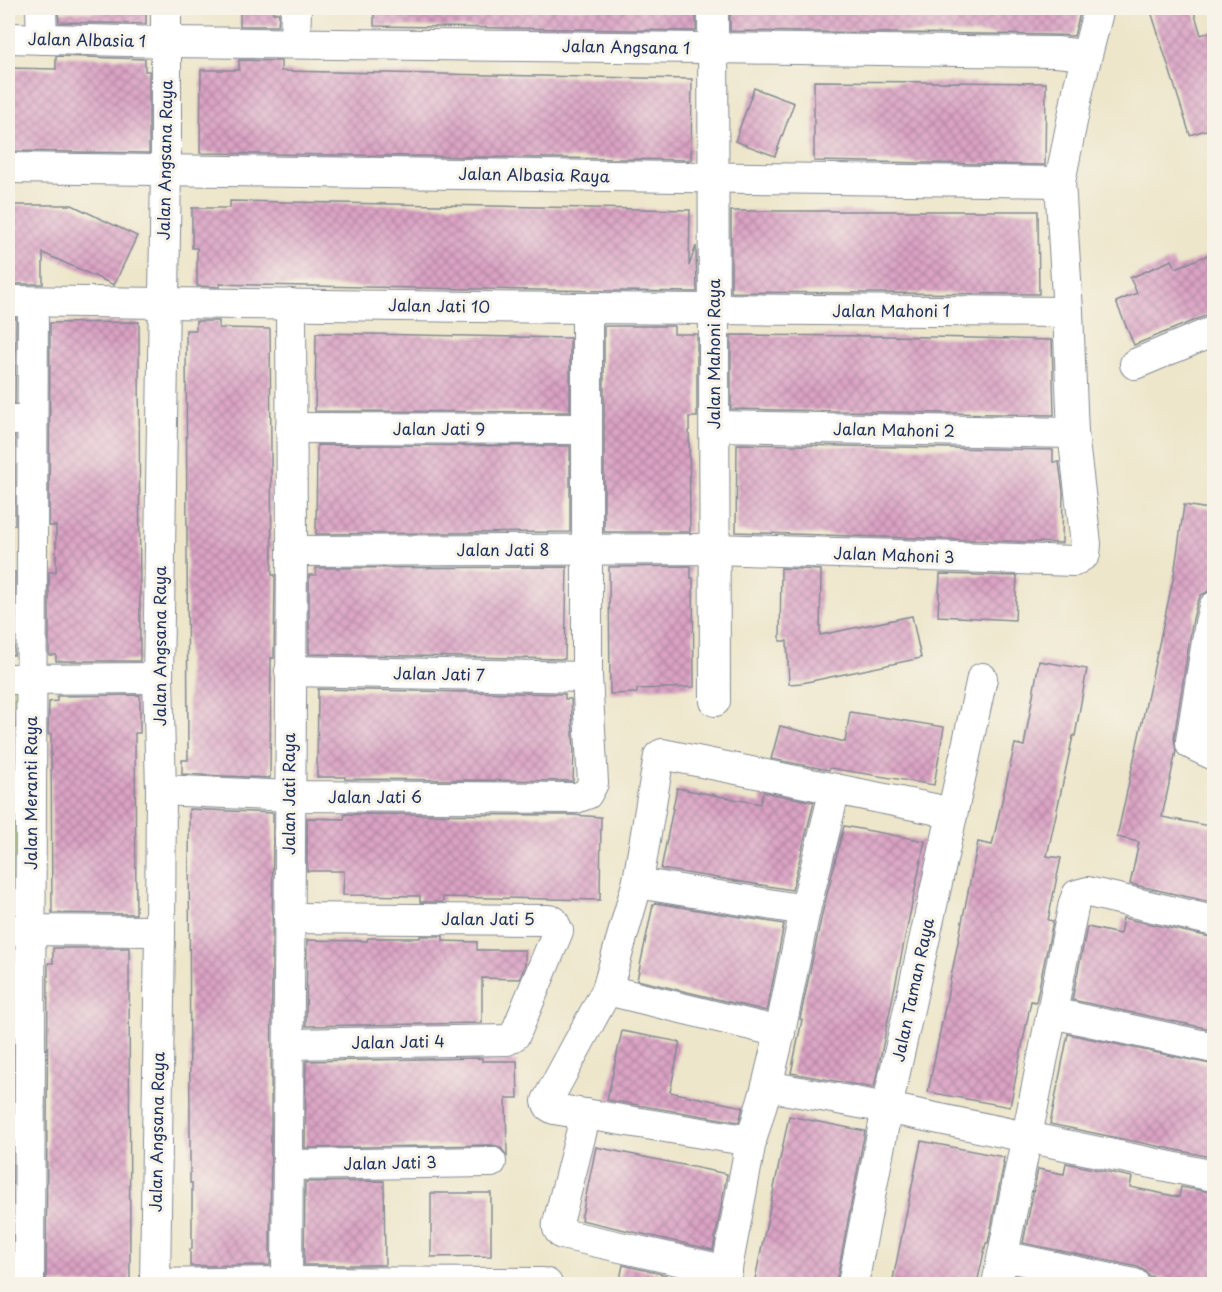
<svg xmlns="http://www.w3.org/2000/svg" width="1222" height="1292" viewBox="0 0 1222 1292" font-family="'Playpen Sans',sans-serif">
<style>
.grass{fill:url(#grass-tufts);stroke:#607863;stroke-width:1.5}
.building{fill:url(#building-cross-hatch)}
.lines{fill:none;stroke-linecap:round;stroke-linejoin:round}
.street-casing{stroke:#848a94;stroke-width:32}
.street{stroke:#fff;stroke-width:30}
.labels{text-anchor:middle;stroke-width:6;stroke-linejoin:round;paint-order:stroke}
.street-label{font-size:16px;fill:#1b2f5e;stroke:#f7f3e8}
</style>
<defs>
<pattern id="grass-tufts" width="24" height="20" patternUnits="userSpaceOnUse" patternTransform="scale(1.5)"><rect width="24" height="20" fill="#a4c168"/><path d="M3 7l-1-3M5 7V3M7 7l1-3M15 17l-1-3M17 17v-4M19 17l1-3" fill="none" stroke="#859d59"/></pattern>
<pattern id="building-cross-hatch" width="8" height="8" patternUnits="userSpaceOnUse" patternTransform="scale(1.5)"><rect width="8" height="8" fill="#dba3c4"/><path d="M0 0l8 8M0 8l8-8" fill="none" stroke="#b185a2"/></pattern>
</defs>
<rect width="100%" height="100%" fill="#f7f3e8"/>
<filter id="ink" filterUnits="userSpaceOnUse"><feTurbulence type="fractalNoise" baseFrequency=".0167" numOctaves="2"/><feDisplacementMap in="SourceGraphic" scale="12" xChannelSelector="R" yChannelSelector="G"/><feConvolveMatrix kernelMatrix="1 2 1 2 8 2 1 2 1" color-interpolation-filters="sRGB"/></filter>
<filter id="wash" filterUnits="userSpaceOnUse"><feTurbulence type="fractalNoise" baseFrequency=".008" numOctaves="4" result="noise"/><feDisplacementMap in="SourceGraphic" scale="24" xChannelSelector="R" yChannelSelector="G"/><feGaussianBlur stdDeviation="1.35" result="paint"/><feColorMatrix in="noise" values="0 0 0 0 0 0 0 0 0 0 0 0 0 0 0 0 0 1.4 0 .05"/><feComposite in="paint" operator="in"/></filter>
<g filter="url(#wash)">
<rect width="100%" height="100%" fill="#ede6ca"/>
<path class="grass" d="M8 679H32L31 929 8 930Z"/>
<g id="blocks">
<g class="building">
<path d="M101 8H146V24L59 22 58 12H101Z"/>
<path d="M240 8H273V13H279L278 26H240Z"/>
<path d="M374 8H696V31L374 26Z"/>
<path d="M730 8H1054V13H1080L1074 36 1056 35 730 31Z"/>
<path d="M1150 8H1193L1201 35 1215 30V127L1190 135Z"/>
<path d="M56 56 145 59V71H149V153L8 151V68L56 69Z"/>
<path d="M239 60 281 61V71L692 79 691 160 200 153 201 70H239Z"/>
<path d="M814 81 1046 83 1045 165 814 161Z"/>
<path d="M754 88 794 103 775 156 735 141Z"/>
<path d="M230 201 690 210 689 266 696 246 697 292 471 289 255 285 220 284V287L197 286V248H192V208H230Z"/>
<path d="M8 205H72L137 236 114 285 43 253V284H8Z"/>
<path d="M731 211H1038L1039 294 731 292Z"/>
<path d="M1215 252V314L1207 315 1134 345 1116 302 1137 293 1130 278 1172 260 1176 268Z"/>
<path d="M8 318H16L15 403H8Z"/>
<path d="M196 321H219V328L270 329 272 575H275L274 658H271L270 778 182 774V760H188L186 330H196Z"/>
<path d="M139 322 140 661H56V655H49V572H56V526H49L50 323Z"/>
<path d="M604 326H674V334H697V417H689L690 532H604Z"/>
<path d="M316 333 570 338V412L315 411Z"/>
<path d="M731 335 889 336 1052 340 1054 415 731 409Z"/>
<rect x="8" y="437" width="7" height="88"/>
<path d="M737 444 1053 450V462H1059L1063 492 1062 543 736 532Z"/>
<path d="M317 445 570 446V532L316 534Z"/>
<path d="M1184 505 1215 510V590L1209 591 1201 595 1197 603 1193 619 1174 738 1176 751 1162 817 1215 827V903L1130 884 1139 842 1117 837 1174 575Z"/>
<path d="M691 566V578H693L694 687 637 689V693L610 694 609 567Z"/>
<path d="M567 567 565 659 309 654V575H316V568Z"/>
<path d="M781 568 821 570 820 635 912 616 921 658 802 683 789 684 787 641H780Z"/>
<path d="M8 572H15L14 655H8Z"/>
<path d="M940 574 1017 576 1015 620 938 616Z"/>
<path d="M1039 661 1087 669 1075 736H1073L1047 856 1061 858 1048 920 1053 921 1036 1002 1031 1001 1010 1107 928 1092 978 842 992 845 1015 744 1024 746Z"/>
<path d="M318 689 565 694V699H571L574 751 573 781 345 779V777H317Z"/>
<path d="M140 695V733H135L136 914 52 913 51 734H48L49 702 57 701V696Z"/>
<path d="M850 712 944 727 934 785 830 768 829 770 771 759 780 726 845 742Z"/>
<path d="M677 788 760 804 763 792 814 802 792 890 661 869Z"/>
<path d="M189 809 273 813 270 1265 190 1266V1249H192V1183H190V1139Z"/>
<path d="M345 814 573 815 601 817 600 900 443 897V902H420V896L343 895 344 871H307V818L344 819Z"/>
<path d="M844 826 925 841 874 1088 791 1073 802 1020 800 1019 822 914Z"/>
<path d="M655 903 784 924 767 1011 637 980 653 905H654Z"/>
<path d="M1123 918 1215 938V1030L1072 1000 1087 927 1120 934Z"/>
<path d="M420 936H443V941L477 942V950H525V965L520 979 482 978V1023L306 1026 307 940 367 941 368 938H420Z"/>
<path d="M53 948H129L130 1284H46L48 963H53Z"/>
<path d="M8 968H13L12 1284H8Z"/>
<path d="M622 1031 680 1042 670 1092 743 1107 739 1122 607 1100Z"/>
<path d="M1068 1034 1215 1065V1158L1050 1124Z"/>
<path d="M482 1058V1061H517L518 1098H506L507 1156 500 1147 491 1145 305 1148 306 1061Z"/>
<path d="M789 1116 865 1131 836 1284H809L791 1281 790 1284H754Z"/>
<path d="M921 1141 1004 1157 1003 1163H1004L988 1243H986L977 1284H892Z"/>
<path d="M596 1147 727 1174 713 1250 581 1220Z"/>
<path d="M1066 1163 1132 1177 1130 1187 1179 1197 1181 1187 1215 1193V1284H1187L1149 1276 1145 1271 1138 1267 1023 1243 1038 1169 1064 1174Z"/>
<path d="M384 1181 385 1265H304L305 1182Z"/>
<path d="M431 1193H491V1256L431 1257Z"/>
<path d="M623 1265 666 1275 664 1284H619Z"/>
</g>
</g>
</g>
<g filter="url(#ink)">
<use href="#blocks" fill-opacity="0" stroke="#848a94" stroke-width="1.5"/>
<g class="lines">
<g class="street-casing">
<g id="street">
<path d="M41 8 42 39"/>
<path d="M713 8 715 701"/>
<path d="M8 38 166 42 1056 52 1086 55"/>
<path d="M295 43 296 8"/>
<path d="M8 168 1060 182"/>
<path d="M8 301C361 306 715 310 1068 312"/>
<path d="M1135 364 1214 331"/>
<path d="M8 420H32"/>
<path d="M715 426 1073 433"/>
<path d="M291 428 587 429"/>
<path d="M292 551 715 549 1074 561 1085 554 1086 544 1073 433 1068 312 1060 182 1079 86 1099 8"/>
<path d="M1214 607 1210 623 1191 741V744L1214 755"/>
<path d="M290 671 587 677"/>
<path d="M8 679 158 678"/>
<path d="M161 790 289 796 576 798 587 794 593 783 587 677V308"/>
<path d="M952 815 982 678"/>
<path d="M638 881 643 884 805 910"/>
<path d="M8 930 160 931"/>
<path d="M607 990 780 1032"/>
<path d="M1052 1013 1214 1048"/>
<path d="M289 1044 507 1040 515 1035 558 931 553 921 548 920 289 918"/>
<path d="M767 1086 887 1108 1214 1176"/>
<path d="M586 1114 558 1223C557 1228 558 1230 562 1234L727 1271"/>
<path d="M751 1141 554 1109 549 1106 547 1101 607 990 638 881 659 756 662 754 934 809 952 815 887 1108 853 1284"/>
<path d="M288 1165 491 1162"/>
<path d="M1003 1256 1134 1284"/>
<path d="M29 1284 33 302"/>
<path d="M155 1284 160 931 161 790 158 678 166 169V8"/>
<path d="M155 1284 287 1282 543 1283 547 1284"/>
<path d="M287 1284 292 551 291 304"/>
<path d="M724 1284 751 1141 767 1086 780 1032 805 910 835 789"/>
<path d="M997 1284 1074 903 1077 895 1088 892 1214 921"/>
</g>
</g>
<use href="#street" class="street"/>
</g>
</g>
<g class="labels">
<g class="street-label">
<text transform="translate(87 40) rotate(1)" y="6">Jalan Albasia 1</text>
<text transform="translate(626 47) rotate(1)" y="6">Jalan Angsana 1</text>
<text transform="translate(165 160) rotate(-89)" y="6">Jalan Angsana Raya</text>
<text transform="translate(534 175) rotate(1)" y="6">Jalan Albasia Raya</text>
<text transform="translate(439 306) rotate(1)" y="6">Jalan Jati 10</text>
<text x="891" y="317">Jalan Mahoni 1</text>
<text transform="translate(714 354) rotate(-90)" y="6">Jalan Mahoni Raya</text>
<text x="439" y="435">Jalan Jati 9</text>
<text transform="translate(894 430) rotate(1)" y="6">Jalan Mahoni 2</text>
<text x="503" y="556">Jalan Jati 8</text>
<text transform="translate(894 555) rotate(2)" y="6">Jalan Mahoni 3</text>
<text transform="translate(160 646) rotate(-90)" y="6">Jalan Angsana Raya</text>
<text transform="translate(439 674) rotate(1)" y="6">Jalan Jati 7</text>
<text transform="translate(31 793) rotate(-90)" y="6">Jalan Meranti Raya</text>
<text transform="translate(289 794) rotate(-90)" y="6">Jalan Jati Raya</text>
<text x="375" y="803">Jalan Jati 6</text>
<text x="488" y="925">Jalan Jati 5</text>
<text transform="translate(913 990) rotate(-78)" y="6">Jalan Taman Raya</text>
<text transform="translate(398 1042) rotate(-1)" y="6">Jalan Jati 4</text>
<text transform="translate(157 1132) rotate(-89)" y="6">Jalan Angsana Raya</text>
<text transform="translate(390 1163) rotate(-1)" y="6">Jalan Jati 3</text>
</g>
</g>
<rect width="1222" height="1292" fill="none" stroke="#f7f3e8" stroke-width="30"/>
</svg>
